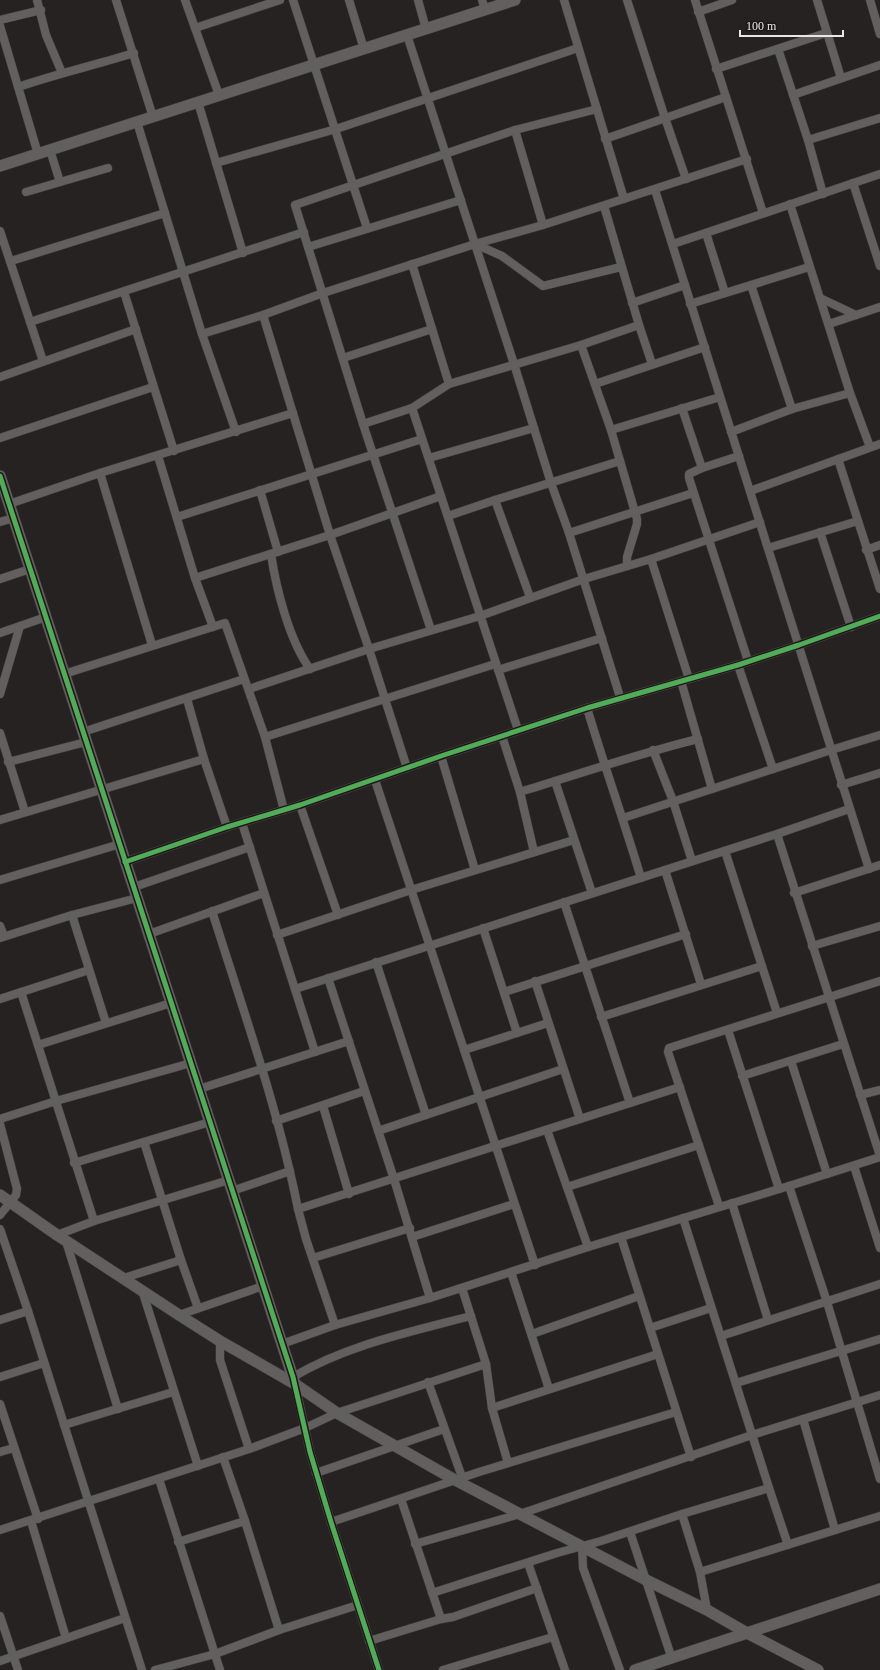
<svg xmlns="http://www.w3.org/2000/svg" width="880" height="1670" viewBox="0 0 880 1670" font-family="Georgia,serif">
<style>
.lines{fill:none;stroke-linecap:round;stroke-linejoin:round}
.street-casing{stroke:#434040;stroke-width:9}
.secondary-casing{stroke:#434040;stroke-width:12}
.street{stroke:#625f5f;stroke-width:8}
.secondary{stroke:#625f5f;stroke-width:11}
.cycleway-casing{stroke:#1d1817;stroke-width:8}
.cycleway{stroke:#51ab58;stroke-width:5}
</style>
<rect width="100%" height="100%" fill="#262222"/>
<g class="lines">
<g class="street-casing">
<g id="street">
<path d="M37 0 46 35 62 73"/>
<path d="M116 0 153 117"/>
<path d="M185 0 219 95"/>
<path d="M293 0 367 228"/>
<path d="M349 0 364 49"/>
<path d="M418 0 426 29"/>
<path d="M482 0 485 9"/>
<path d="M564 0 624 199"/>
<path d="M627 0 665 118 686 179"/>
<path d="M695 0 763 213"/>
<path d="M817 0 841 78"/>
<path d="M870 0 880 34"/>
<path d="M698 12 732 0"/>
<path d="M0 20 41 10"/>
<path d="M0 26 38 154"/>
<path d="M195 28 280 0"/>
<path d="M407 35 514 364 551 483 569 533 620 697"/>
<path d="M778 49 808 140 823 194"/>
<path d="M716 69 826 33"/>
<path d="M18 87C56 74 95 65 134 53"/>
<path d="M793 95 880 65"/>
<path d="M198 102 243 253"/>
<path d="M137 122 202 334 236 432"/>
<path d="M515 130 543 225"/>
<path d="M605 139 726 97"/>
<path d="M808 140 880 118"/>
<path d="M50 150 60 182"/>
<path d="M216 163 336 129 578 48"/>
<path d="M853 183 880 266"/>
<path d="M655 190 869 869"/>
<path d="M26 192 108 168"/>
<path d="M790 204 850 393 870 447"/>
<path d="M604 206 639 325 652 364"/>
<path d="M0 231 43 361"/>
<path d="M706 233 725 293"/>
<path d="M475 244 502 256 543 286 621 267"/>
<path d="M673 244 880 174"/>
<path d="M308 247 461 200"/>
<path d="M11 261 165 213"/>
<path d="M412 264 449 384"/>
<path d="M751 285 792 409"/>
<path d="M124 292 174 451"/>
<path d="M820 298 856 315"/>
<path d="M632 303 685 285"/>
<path d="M690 304 809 267"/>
<path d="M263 315 330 535 369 649 407 768"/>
<path d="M30 322 304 232"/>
<path d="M829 324 880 307"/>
<path d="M202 334 263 315 323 293 475 244 543 225 747 159"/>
<path d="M581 345 611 430 637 519V524L627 557V566"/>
<path d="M343 358 432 329"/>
<path d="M0 377 136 329"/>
<path d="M595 384 705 347"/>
<path d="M412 408 518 730"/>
<path d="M682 408 702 468"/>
<path d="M363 424 412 408 449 384 581 345 639 325"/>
<path d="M611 430 720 397"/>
<path d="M731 432 792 409 850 393"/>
<path d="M0 438 153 387"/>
<path d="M158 456 195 578 213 627"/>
<path d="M739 456 702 468 689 474V478L748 661"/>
<path d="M429 458 534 428"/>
<path d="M838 459 880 589"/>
<path d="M100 473 152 645"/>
<path d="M260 490 278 552"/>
<path d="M750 491 880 444"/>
<path d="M495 500 530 597"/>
<path d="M9 504 100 473 293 413"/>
<path d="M448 516 495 500 620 461"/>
<path d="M177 517 422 439"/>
<path d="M0 522 14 518"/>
<path d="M820 532 851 627"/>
<path d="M569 533 693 493"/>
<path d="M768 548 858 521"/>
<path d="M866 550 880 545"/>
<path d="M271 554C276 588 289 640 310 669"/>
<path d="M651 559 689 679"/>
<path d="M195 578 330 535 441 496"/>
<path d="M0 579 30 569"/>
<path d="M431 630 363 424 295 205 515 130 597 109"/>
<path d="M0 633 20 626"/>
<path d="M738 665 773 769"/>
<path d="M498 670 602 638"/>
<path d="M64 674 225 623 265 737 284 810"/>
<path d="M681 681 712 789"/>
<path d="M249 689 369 649 480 616 584 579 651 559 760 522"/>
<path d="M0 694 20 626 46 617"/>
<path d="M187 699 204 759 227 827"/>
<path d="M587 708C604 765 624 821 641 878"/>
<path d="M83 732 244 679"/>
<path d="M0 733 25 812"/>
<path d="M502 736 520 792 534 852"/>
<path d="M265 737 495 664"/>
<path d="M653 750 673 801 692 861"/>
<path d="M441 756 475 870"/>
<path d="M8 762 86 742"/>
<path d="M375 780 535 1265"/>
<path d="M555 781 592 893"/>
<path d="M841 785 880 773"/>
<path d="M520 792C579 774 637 754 698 739"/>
<path d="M300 805 338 915"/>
<path d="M623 818 831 750 880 735"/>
<path d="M0 820 204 759"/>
<path d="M242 823 315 1052"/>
<path d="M777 834 880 1156"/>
<path d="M725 851 777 1013"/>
<path d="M125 862 227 827 300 805 441 756 587 708 738 665 799 645 880 616"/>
<path d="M665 870 701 984"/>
<path d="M0 880 120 844"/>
<path d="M134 887 250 847"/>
<path d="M794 893 880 865"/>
<path d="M564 902 630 1103"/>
<path d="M212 911C243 1010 278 1108 298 1209"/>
<path d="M72 915 106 1023"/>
<path d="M0 926 4 936"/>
<path d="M483 928 517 1033"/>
<path d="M149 934 264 893"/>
<path d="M277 935 411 890 574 840"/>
<path d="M0 938 72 915 137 898"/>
<path d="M812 946 880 926"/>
<path d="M376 962 426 1115"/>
<path d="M328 978 394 1179 430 1298"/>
<path d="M535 981 580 1119"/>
<path d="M295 989 777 834 849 809"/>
<path d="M21 992 94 1221"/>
<path d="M504 992 686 934"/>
<path d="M0 999 89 970"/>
<path d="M601 1017 762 966"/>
<path d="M728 1030 779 1189"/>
<path d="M38 1045 171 1003"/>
<path d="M464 1050 548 1023"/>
<path d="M791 1061 827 1174"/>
<path d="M742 1076 843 1044"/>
<path d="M199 1089 349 1041"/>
<path d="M860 1095 880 1090"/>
<path d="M323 1106 349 1194"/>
<path d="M0 1119 56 1101 191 1063"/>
<path d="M276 1121 364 1091"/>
<path d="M0 1124 17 1189 16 1195 0 1215"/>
<path d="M547 1130 588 1247"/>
<path d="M378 1131 563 1069"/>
<path d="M144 1142 181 1260 198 1308"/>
<path d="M74 1163 210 1122"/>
<path d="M854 1166 880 1248"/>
<path d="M789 1186 827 1302 880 1479"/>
<path d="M567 1187 699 1145"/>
<path d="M232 1191 290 1171"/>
<path d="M732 1203 768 1320"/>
<path d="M719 1206 668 1052 669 1048 880 981"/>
<path d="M683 1218 769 1488 788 1545"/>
<path d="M0 1229 28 1311 142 1670"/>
<path d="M57 1235 94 1221 229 1180"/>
<path d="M412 1237 514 1204"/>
<path d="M621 1237 691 1457"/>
<path d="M66 1241 118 1409"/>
<path d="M313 1258 410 1228"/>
<path d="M511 1272 549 1389"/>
<path d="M124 1278 181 1260"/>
<path d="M462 1288 486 1364 492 1408"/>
<path d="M142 1290 198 1466"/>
<path d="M179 1315 263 1286"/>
<path d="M0 1320 28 1311"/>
<path d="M335 1325 306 1239 298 1209 680 1087"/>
<path d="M650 1328 711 1308"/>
<path d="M532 1334 639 1296"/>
<path d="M721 1336 880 1284"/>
<path d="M220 1341V1360L249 1449"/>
<path d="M282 1344 335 1325 430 1298 588 1247 789 1186 880 1157"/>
<path d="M0 1377 44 1363"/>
<path d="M293 1377C347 1345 410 1332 471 1316"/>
<path d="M428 1382 462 1477"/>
<path d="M736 1383 880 1339"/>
<path d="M295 1384 310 1452 331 1522 379 1670"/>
<path d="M0 1404 38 1519"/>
<path d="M803 1419 835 1530"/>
<path d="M64 1425 173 1392"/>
<path d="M0 1452 14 1448"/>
<path d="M223 1457 245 1521 279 1630"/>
<path d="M508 1463 492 1408 658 1354"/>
<path d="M316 1473 444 1429"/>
<path d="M159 1479 220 1670"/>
<path d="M401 1499 441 1619"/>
<path d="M682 1514 700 1572 707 1610"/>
<path d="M31 1521 66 1638"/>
<path d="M331 1522 479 1472 676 1412"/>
<path d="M0 1530 249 1449 305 1428 337 1413 486 1364"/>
<path d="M630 1532 672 1659"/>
<path d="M178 1542 245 1521"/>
<path d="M415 1544 520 1514 752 1435 880 1395"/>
<path d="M582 1546 583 1568 620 1670"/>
<path d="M528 1563 565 1670"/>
<path d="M700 1572 880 1516"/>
<path d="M432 1593 557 1553 601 1541 682 1514 769 1488"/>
<path d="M0 1616 18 1670"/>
<path d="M369 1641 441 1619 453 1617 537 1588"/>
<path d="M0 1661 125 1618"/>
<path d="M155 1670 215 1654 279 1630 358 1605"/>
<path d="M443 1670 553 1637"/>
</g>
</g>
<g class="secondary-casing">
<g id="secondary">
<path d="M0 166 515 0"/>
<path d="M0 476 295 1384"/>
<path d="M0 1195 57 1235 179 1315 220 1341 295 1384 337 1413 455 1480 646 1580 707 1610 747 1633 818 1670"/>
<path d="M635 1670 880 1589"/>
</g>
</g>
<use href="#street" class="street"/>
<use href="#secondary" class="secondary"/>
<g class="cycleway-casing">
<g id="cycleway">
<path d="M0 476 293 1377 310 1452 331 1522 379 1670"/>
<path d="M125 862 227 827 300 805 441 756 587 708 738 665 799 645 880 616"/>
</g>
</g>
<use href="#cycleway" class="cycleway"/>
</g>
<path d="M740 30v6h103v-6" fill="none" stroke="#eae6e6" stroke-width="2"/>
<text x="746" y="30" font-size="12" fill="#eae6e6" stroke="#1d1817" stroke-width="3" paint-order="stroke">100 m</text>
</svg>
